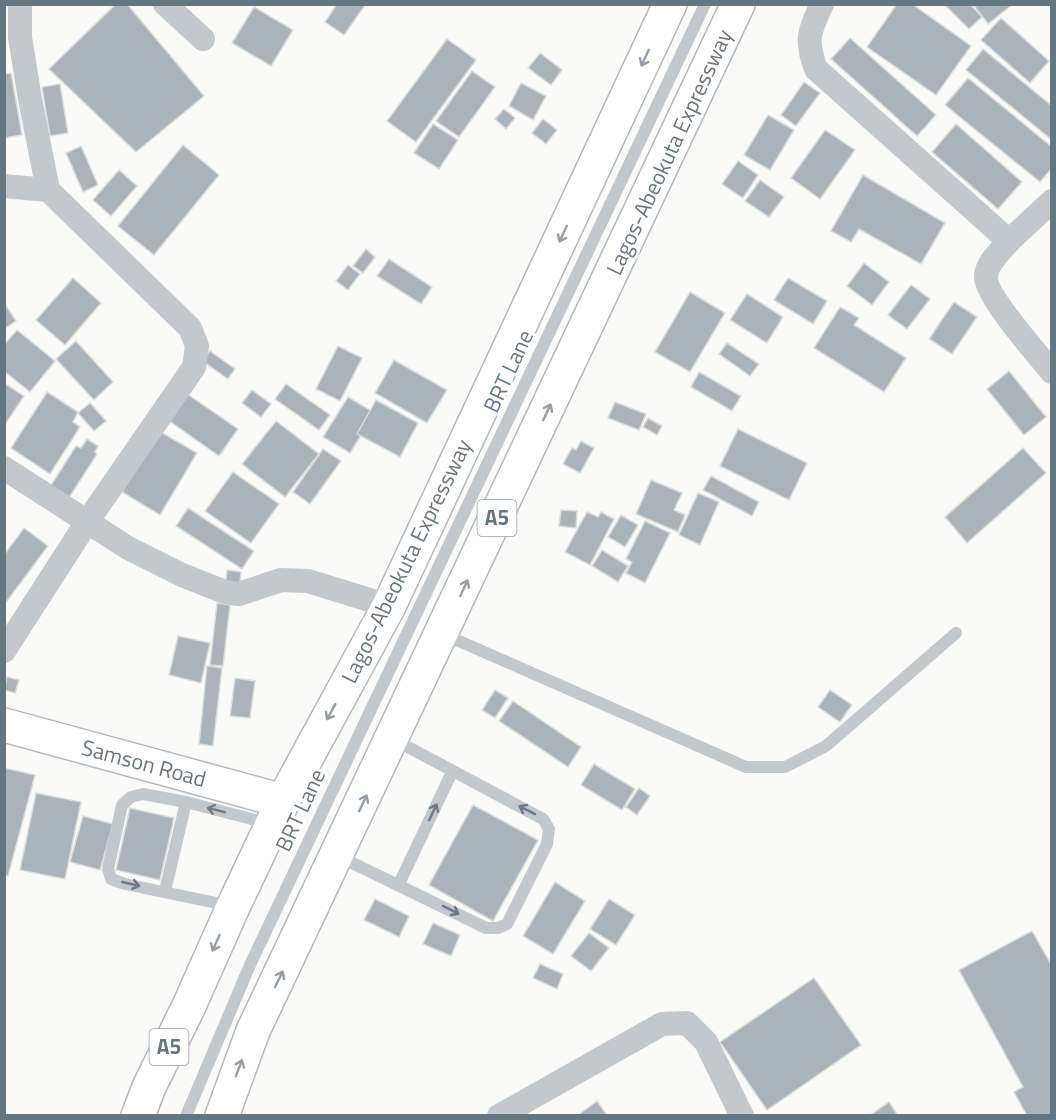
<svg xmlns="http://www.w3.org/2000/svg" width="1056" height="1120" viewBox="0 0 1056 1120" font-family="'Titillium Web',sans-serif">
<style>
.building{fill:#aab3b9;stroke:#dcdcda;stroke-width:1.5}
.lines{fill:none;stroke-linecap:round;stroke-linejoin:round}
.secondary-casing{stroke:#b3babf;stroke-width:36}
.highway-casing{stroke:#b4b9bd;stroke-width:36}
.lane{stroke:#c3c8cc;stroke-width:12}
.street{stroke:#c3c8cc;stroke-width:24}
.secondary{stroke:#fff;stroke-width:33}
.highway{stroke:#fff;stroke-width:33}
.oneway{stroke:#939fa8}
.oneway2{stroke:#6a7a87}
.labels{text-anchor:middle;stroke-width:6;stroke-linejoin:round;paint-order:stroke}
.shield{fill:#fff;stroke:#939fa8;stroke-width:1.5}
.shield-label{font-size:21px;font-weight:bold;fill:#657683}
.street-label{font-size:22px;fill:#657683;stroke:#fff}
</style>
<rect width="100%" height="100%" fill="#fafaf8"/>
<g class="building">
<path d="M116 4H127L204 96 136 152 49 69Z"/>
<path d="M337 4H366L344 35 325 22Z"/>
<path d="M897 4H912L971 46 936 95 867 47Z"/>
<path d="M944 4H970L982 17 969 29Z"/>
<path d="M973 4H1013L988 24Z"/>
<path d="M254 7 293 30 271 66 232 43Z"/>
<path d="M1001 18 1049 61 1030 83 981 40Z"/>
<path d="M850 38 936 115 917 136 831 59Z"/>
<path d="M447 39 476 60 416 142 387 121Z"/>
<path d="M983 49 1052 106V140L966 70Z"/>
<path d="M540 53 562 70 551 85 528 68Z"/>
<path d="M472 71 495 87 459 137 436 121Z"/>
<path d="M11 73 22 135 4 138V74Z"/>
<path d="M968 78 1052 147V168L1040 182 945 105Z"/>
<path d="M804 82 820 93 796 126 781 115Z"/>
<path d="M521 83 546 96 533 120 509 106Z"/>
<path d="M60 84 68 133 50 136 42 87Z"/>
<path d="M504 109 515 118 506 129 495 119Z"/>
<path d="M768 115 794 130 770 170 744 155Z"/>
<path d="M543 119 557 130 546 144 532 133Z"/>
<path d="M433 124 458 140 439 169 414 153Z"/>
<path d="M956 124 1022 182 998 209 932 152Z"/>
<path d="M825 130 855 150 820 199 791 178Z"/>
<path d="M183 145 219 175 154 255 118 226Z"/>
<path d="M81 146 98 185 83 192 66 153Z"/>
<path d="M738 161 758 175 743 198 722 184Z"/>
<path d="M119 170 137 186 111 216 93 200Z"/>
<path d="M863 175 945 223 921 264 859 229 851 242 831 231Z"/>
<path d="M760 180 784 197 769 217 745 201Z"/>
<path d="M366 249 375 257 363 273 353 266Z"/>
<path d="M389 259 432 287 421 304 377 276Z"/>
<path d="M864 263 889 282 872 305 847 286Z"/>
<path d="M348 265 360 274 348 290 336 281Z"/>
<path d="M73 278 101 303 65 345 36 320Z"/>
<path d="M788 278 827 301 813 324 774 300Z"/>
<path d="M911 285 930 299 907 329 888 315Z"/>
<path d="M690 292 725 313 690 372 655 352Z"/>
<path d="M747 294 783 317 767 343 730 320Z"/>
<path d="M954 302 977 317 952 354 929 339Z"/>
<path d="M4 303 16 321 4 329Z"/>
<path d="M840 307 859 318 854 325 906 358 884 392 814 348Z"/>
<path d="M17 330 55 361 30 392 4 371V345Z"/>
<path d="M76 341 113 382 94 400 56 359Z"/>
<path d="M727 343 759 364 750 376 719 354Z"/>
<path d="M338 346 362 358 340 401 316 389Z"/>
<path d="M210 351 235 369 228 379 203 361Z"/>
<path d="M394 360 447 390 427 423 375 393Z"/>
<path d="M1009 371 1046 417 1024 435 987 389Z"/>
<path d="M699 372 741 396 732 411 691 387Z"/>
<path d="M4 383 24 396 4 426Z"/>
<path d="M286 384 330 415 319 430 275 399Z"/>
<path d="M252 390 271 404 261 417 242 403Z"/>
<path d="M47 392 78 412 73 422 80 427 50 474 11 448Z"/>
<path d="M187 394 238 429 219 456 168 420Z"/>
<path d="M348 397 375 413 350 453 323 437Z"/>
<path d="M376 400 418 423 400 457 357 434Z"/>
<path d="M615 402 646 414 639 430 608 418Z"/>
<path d="M90 403 106 421 94 431 78 413Z"/>
<path d="M648 418 662 426 657 435 643 427Z"/>
<path d="M276 421 319 454 285 497 242 464Z"/>
<path d="M738 429 807 463 789 500 720 466Z"/>
<path d="M159 431 197 453 160 515 122 492Z"/>
<path d="M87 439 98 446 95 452 97 454 69 498 50 487 76 446 81 448Z"/>
<path d="M581 441 594 448 580 473 563 464 572 448 576 450Z"/>
<path d="M1023 448 1046 473 967 543 945 517Z"/>
<path d="M323 449 341 461 310 504 293 492Z"/>
<path d="M233 472 279 504 251 543 205 511Z"/>
<path d="M711 476 759 502 752 516 703 490Z"/>
<path d="M651 480 682 493 674 510 685 515 678 532 636 514Z"/>
<path d="M698 493 719 502 700 545 679 535Z"/>
<path d="M188 508 254 551 242 569 176 526Z"/>
<path d="M561 510 577 511 576 528 559 526Z"/>
<path d="M587 512 598 517 601 512 614 519 590 565 565 552Z"/>
<path d="M621 515 638 525 625 547 608 537Z"/>
<path d="M645 521 670 533 645 583 626 573 632 562 626 559Z"/>
<path d="M24 528 48 546 4 605V555Z"/>
<path d="M602 550 628 566 618 582 592 566Z"/>
<path d="M227 570 241 572 239 592 225 591Z"/>
<path d="M217 603 230 605 223 666 210 665Z"/>
<path d="M178 636 210 643 201 683 169 675Z"/>
<path d="M207 666 222 668 213 746 199 744Z"/>
<path d="M7 677 19 680 15 693 4 690Z"/>
<path d="M235 678 255 681 250 718 230 716Z"/>
<path d="M495 690 508 698 495 718 482 710Z"/>
<path d="M830 690 852 705 840 722 818 707Z"/>
<path d="M513 701 581 747 568 767 499 721Z"/>
<path d="M594 764 635 789 622 810 581 785Z"/>
<path d="M4 768 35 775 8 876 4 875Z"/>
<path d="M639 788 650 796 637 815 626 807Z"/>
<path d="M36 793 81 802 65 879 20 870Z"/>
<path d="M473 805 538 840 493 921 429 885Z"/>
<path d="M130 808 174 818 160 880 116 870Z"/>
<path d="M83 816 113 824 100 870 70 862Z"/>
<path d="M555 882 585 901 553 954 523 936Z"/>
<path d="M375 899 409 916 399 937 364 920Z"/>
<path d="M609 899 635 915 616 945 590 929Z"/>
<path d="M433 923 460 935 451 956 423 944Z"/>
<path d="M1032 931 1052 966V1114L1049 1116H1027L1014 1092 1023 1087 959 970Z"/>
<path d="M589 933 609 948 591 971 571 956Z"/>
<path d="M540 964 563 974 557 989 533 978Z"/>
<path d="M814 978 861 1045 767 1110 720 1042Z"/>
<path d="M597 1101 606 1114 604 1116H577Z"/>
<path d="M889 1102 898 1116H869Z"/>
</g>
<g class="lines">
<g class="secondary-casing">
<path id="secondary" d="M4 725 283 801"/>
</g>
<g class="highway-casing">
<g id="highway">
<path d="M138 1116 149 1087 189 1006 233 907 283 801 389 606 670 4"/>
<path d="M222 1116 253 1031 738 4"/>
</g>
</g>
<g class="lane">
<path d="M443 634 746 767H785L826 746 956 633"/>
<path d="M338 856 486 928H498L507 924 547 844 549 829 543 819 393 739"/>
<path d="M399 884 452 772"/>
<path d="M165 891 186 802"/>
<path d="M231 906 125 884 111 879 108 869 122 805 131 797 143 794 186 802 271 824"/>
<path d="M186 1116 250 965 705 4"/>
</g>
<g class="street">
<path d="M165 4 203 39"/>
<path d="M822 4C809 32 805 40 816 69L1009 241C1001 251 987 262 986 276 984 294 1038 355 1052 372"/>
<path d="M4 186 48 190"/>
<path d="M1009 241 1052 201"/>
<path d="M4 468 128 548 182 575 225 592 239 594 281 580 308 581 389 606"/>
<path d="M4 651 87 522 194 367 197 346 190 328 48 190 30 99 20 37V4"/>
<path d="M499 1116 662 1024 687 1023 706 1042 742 1116"/>
</g>
<use href="#secondary" class="secondary"/>
<use href="#highway" class="highway"/>
</g>
<defs><path id="oneway-shaft" d="M-6 0H5M1.5-3L5.5 0L1.5 3" fill="none" stroke-width="1.6" stroke-linecap="round" stroke-linejoin="round" transform="scale(1.5)"/></defs>
<g class="oneway">
<use href="#oneway-shaft" transform="translate(645 58) rotate(115)"/>
<use href="#oneway-shaft" transform="translate(563 234) rotate(115)"/>
<use href="#oneway-shaft" transform="translate(547 412) rotate(-65)"/>
<use href="#oneway-shaft" transform="translate(464 588) rotate(-65)"/>
<use href="#oneway-shaft" transform="translate(331 712) rotate(119)"/>
<use href="#oneway-shaft" transform="translate(363 803) rotate(-65)"/>
<use href="#oneway-shaft" transform="translate(216 943) rotate(114)"/>
<use href="#oneway-shaft" transform="translate(279 979) rotate(-64)"/>
<use href="#oneway-shaft" transform="translate(239 1068) rotate(-69)"/>
</g>
<g class="oneway2">
<use href="#oneway-shaft" transform="translate(216 810) rotate(-166)"/>
<use href="#oneway-shaft" transform="translate(527 810) rotate(-153)"/>
<use href="#oneway-shaft" transform="translate(433 812) rotate(-65)"/>
<use href="#oneway-shaft" transform="translate(131 884) rotate(13)"/>
<use href="#oneway-shaft" transform="translate(451 910) rotate(27)"/>
</g>
<g class="labels">
<g class="shield">
<rect x="477.5" y="500" width="39" height="36" rx="4.5"/>
<rect x="149.5" y="1029" width="39" height="36" rx="4.5"/>
</g>
<g class="shield-label">
<text x="497" y="525">A5</text>
<text x="169" y="1054">A5</text>
</g>
<g class="street-label">
<text transform="translate(669 152) rotate(-65)" y="8">Lagos-Abeokuta Expressway</text>
<text transform="translate(508 371) rotate(-65)" y="8">BRT Lane</text>
<text transform="translate(406 561) rotate(-64)" y="8">Lagos-Abeokuta Expressway</text>
<text transform="translate(144 763) rotate(15)" y="8">Samson Road</text>
<text transform="translate(300 810) rotate(-65)" y="8">BRT Lane</text>
</g>
</g>
<rect width="1056" height="1120" fill="none" stroke="#657683" stroke-width="12"/>
</svg>
